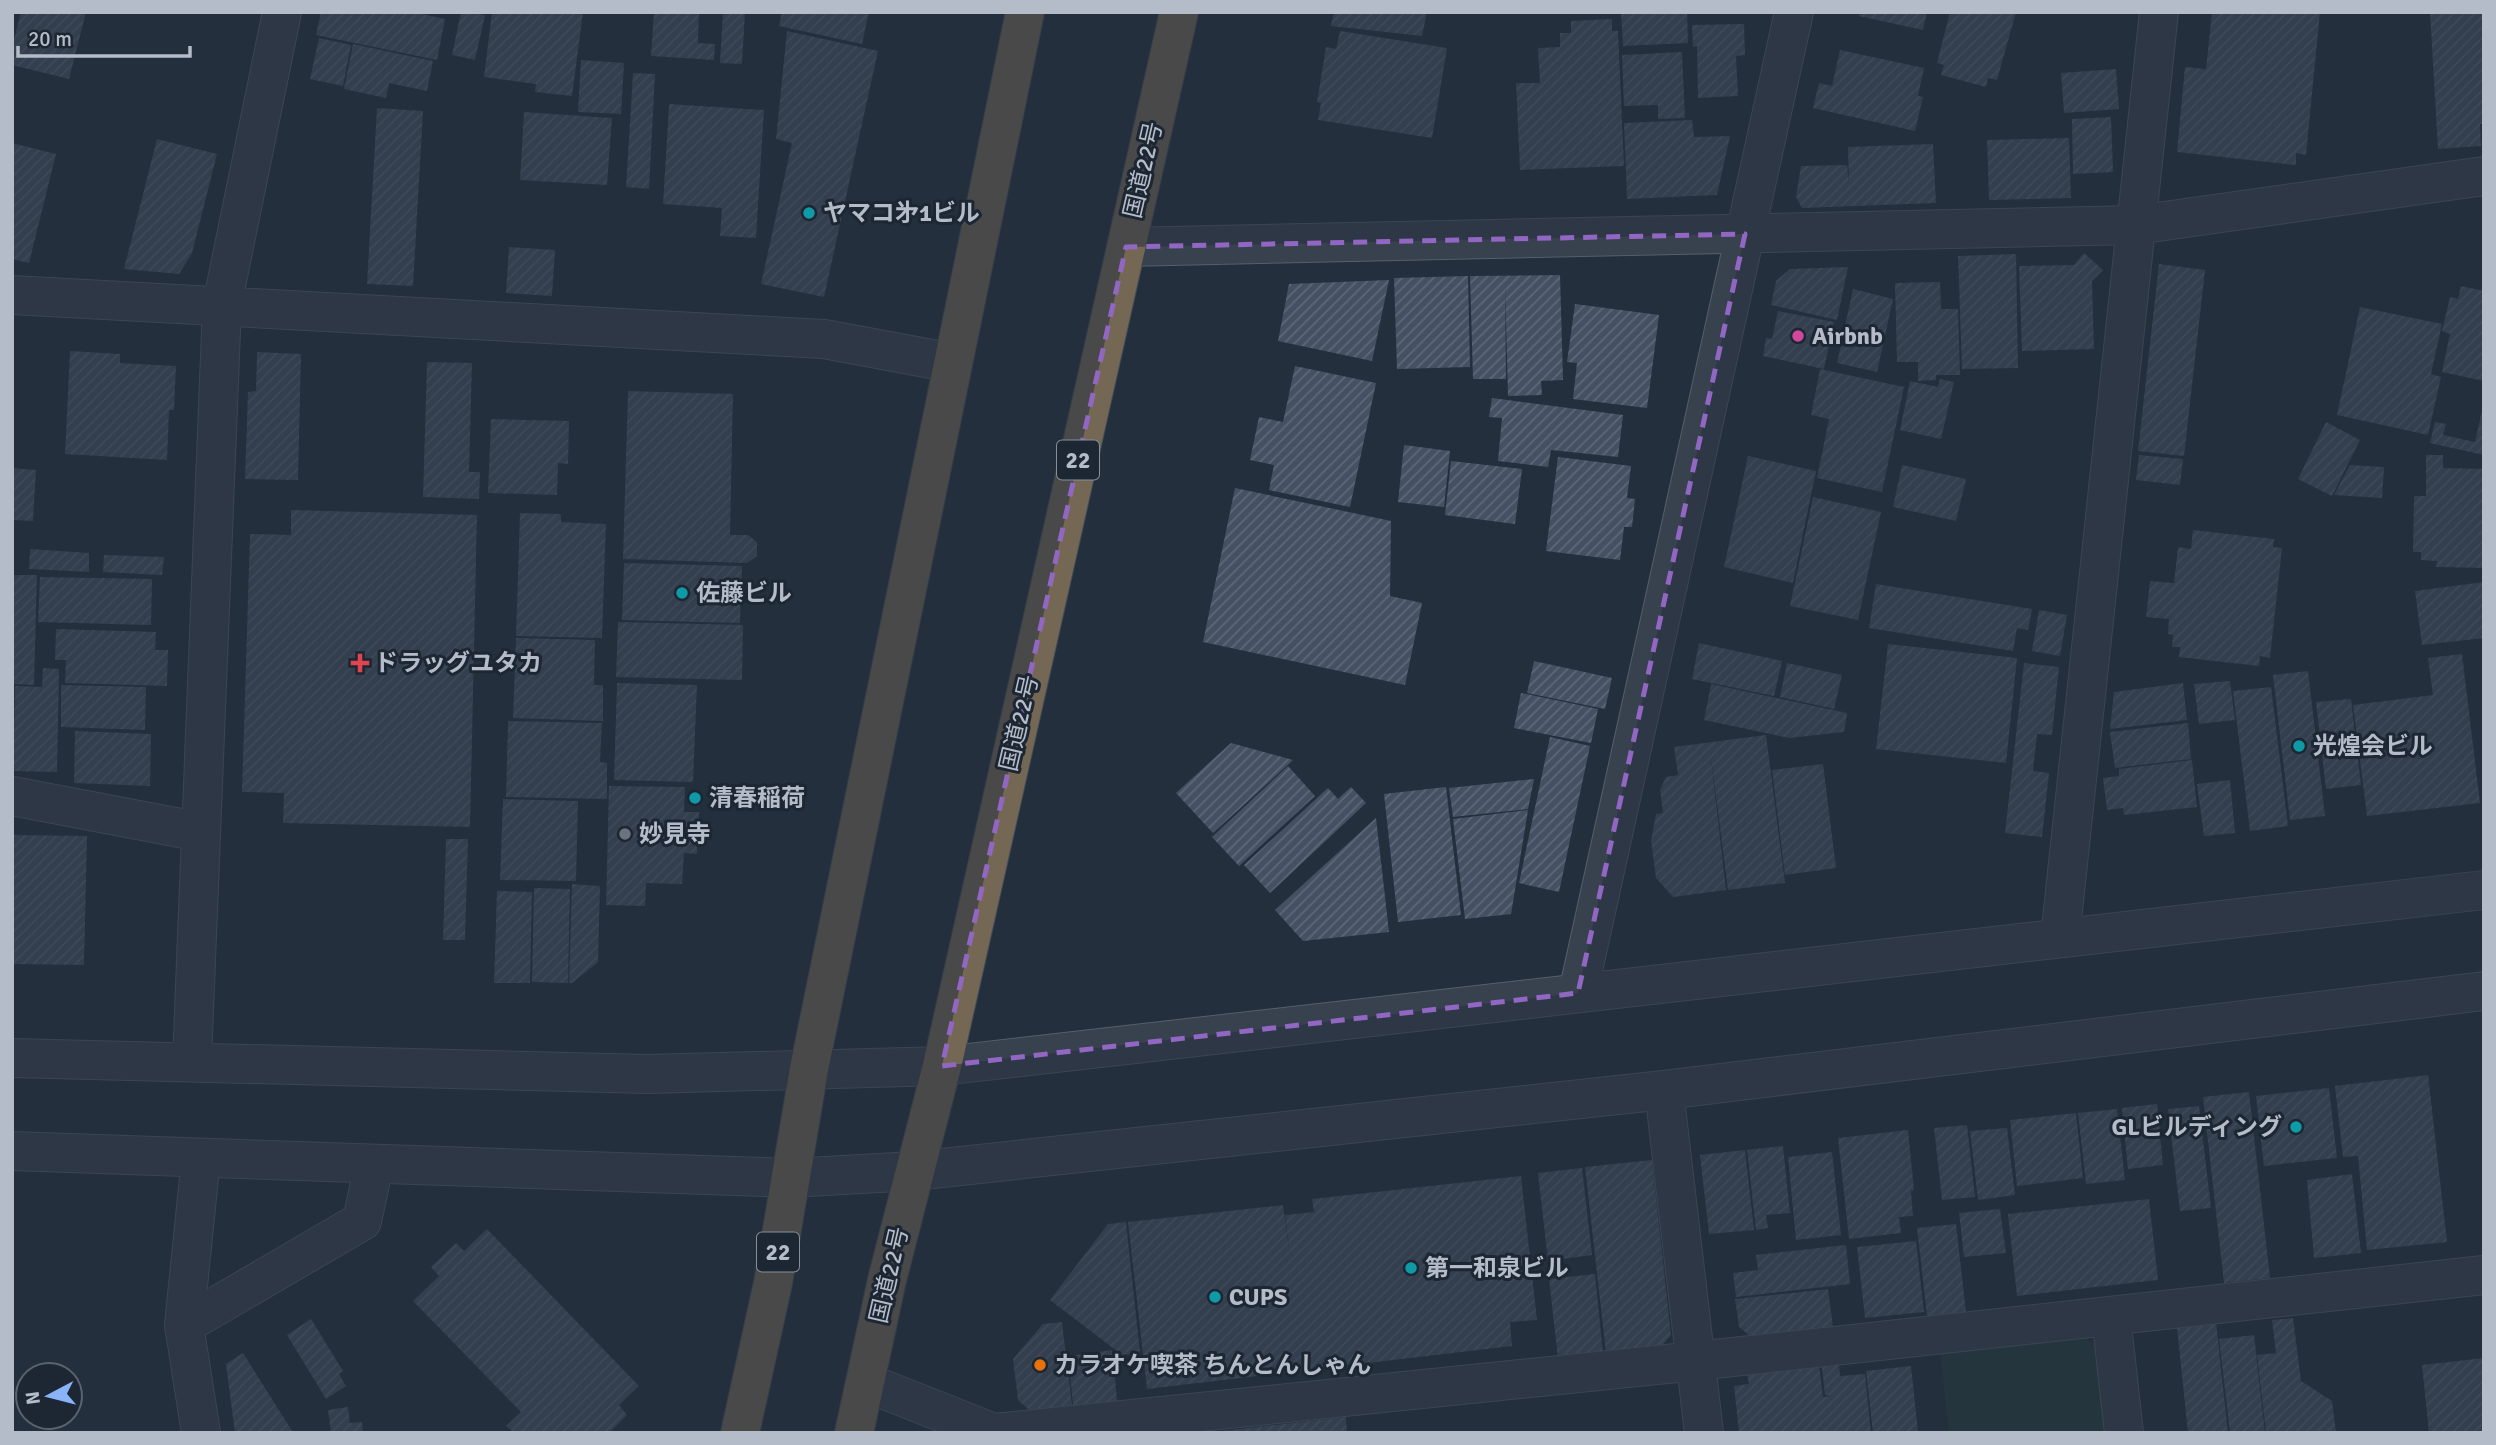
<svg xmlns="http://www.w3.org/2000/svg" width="2496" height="1445" viewBox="0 0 2496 1445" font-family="Signika,'Noto Sans JP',sans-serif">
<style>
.green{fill:#263c3f}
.building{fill:url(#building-hatch)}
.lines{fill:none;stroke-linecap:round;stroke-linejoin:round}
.minor-casing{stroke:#565f6c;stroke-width:40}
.highway-casing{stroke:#434c59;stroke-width:40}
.minor{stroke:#38414e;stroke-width:38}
.highway{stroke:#746855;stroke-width:38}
.marked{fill:none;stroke:#9266c3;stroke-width:5;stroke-dasharray:14 9;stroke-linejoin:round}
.culture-dot{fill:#0f9aa8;stroke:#1d2633;stroke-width:2.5}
.hotel-dot{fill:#d1479c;stroke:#1d2633;stroke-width:2.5}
.health-dot{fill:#e0444e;stroke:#1d2633;stroke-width:2.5}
.worship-dot{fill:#6b7280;stroke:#1d2633;stroke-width:2.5}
.food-dot{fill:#e8710a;stroke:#1d2633;stroke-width:2.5}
.labels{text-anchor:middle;stroke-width:6;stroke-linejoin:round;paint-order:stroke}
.shield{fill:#1d2633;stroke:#878f9c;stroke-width:2}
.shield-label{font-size:23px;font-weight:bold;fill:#b4bcc9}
.street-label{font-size:24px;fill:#b4bcc9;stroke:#1d2633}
.poi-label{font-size:24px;font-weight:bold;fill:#b4bcc9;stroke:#1d2633;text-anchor:start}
</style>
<defs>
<pattern id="building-hatch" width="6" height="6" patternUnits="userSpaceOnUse" patternTransform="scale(1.75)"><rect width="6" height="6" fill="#455162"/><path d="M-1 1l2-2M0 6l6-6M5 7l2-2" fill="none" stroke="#5d6877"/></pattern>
</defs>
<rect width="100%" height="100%" fill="#242f3e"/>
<path class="green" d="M2081 1333 2100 1349 2111 1433H1949L1940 1350Z"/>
<g class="building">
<path d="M21 12H86L69 79 12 65V48Z"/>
<path d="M321 12H413L445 19 437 60 316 35Z"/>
<path d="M461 12 485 15 475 60 452 55Z"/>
<path d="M492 12H583L572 96 535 92 536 84 484 77Z"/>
<path d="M654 12H699L698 43 715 44 714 60 651 56Z"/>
<path d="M723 12H745L742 64 720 63Z"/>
<path d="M782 12H869L862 44 779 26Z"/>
<path d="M1334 12H1427L1422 36 1331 26Z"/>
<path d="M1621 12H1687L1688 43 1623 46Z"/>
<path d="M1860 12H1927L1923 30 1859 16Z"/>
<path d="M1950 12H2016L1997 80 1988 78 1986 87 1941 75 1944 65 1937 63Z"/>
<path d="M2212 12H2320L2306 155 2296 153V165L2177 152 2185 67 2206 69Z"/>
<path d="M2430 12H2484V124H2480L2481 146 2438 149Z"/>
<path d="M1612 19V31H1618L1624 166 1520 170 1516 83H1540L1538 48 1560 47V33H1571V21Z"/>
<path d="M1744 24 1745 55 1736 56 1738 96 1698 98 1697 46 1693 47 1692 25Z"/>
<path d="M787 31 878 51 824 297 761 284 792 143 776 139Z"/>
<path d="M1340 31 1447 48 1432 138 1318 120 1321 103 1317 102 1326 47 1336 49Z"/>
<path d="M319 38 351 45 343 86 310 79Z"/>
<path d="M353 44 433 61 427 91 389 83 386 98 344 89Z"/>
<path d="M1840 50 1924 68 1918 96 1923 97 1915 131 1813 108 1819 83 1832 86Z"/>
<path d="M1682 52 1685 118 1658 119V105L1624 106 1622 55Z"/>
<path d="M581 60 624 63 621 114 578 112Z"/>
<path d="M2116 69 2119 109 2064 113 2061 73Z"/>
<path d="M633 73 655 74 649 189 626 187Z"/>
<path d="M669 104 764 110 756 238 720 236 722 208 663 204Z"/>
<path d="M377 108 423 111 413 286 367 284Z"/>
<path d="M524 112 612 118 607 185 520 180Z"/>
<path d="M2111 117 2113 172 2073 174 2072 119Z"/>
<path d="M1692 120 1694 137 1730 136 1717 195 1627 199 1624 123Z"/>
<path d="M2069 138 2071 198 1989 200 1987 140Z"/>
<path d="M157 139 217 154 192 253 179 274 124 269Z"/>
<path d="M12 143 56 154 29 263 12 259Z"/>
<path d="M1933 144 1936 203 1802 208 1796 197 1801 166 1847 165 1849 182 1848 147Z"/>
<path d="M509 247 555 250 552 296 506 293Z"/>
<path d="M2084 253 2103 270 2092 281 2094 349 2022 351 2019 266 2074 265Z"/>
<path d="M2016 254 2018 368 1962 369 1958 256Z"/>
<path d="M2159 264 2205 270 2184 456 2138 451Z"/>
<path d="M1848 267 1837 320 1771 305 1776 281 1790 269Z"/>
<path d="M1560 275 1563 380 1541 381 1542 395 1508 396 1505 282 1506 379H1473L1470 276Z"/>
<path d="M1468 276 1470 367 1397 369 1394 278Z"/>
<path d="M1389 280 1372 361 1278 341 1289 284Z"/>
<path d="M1940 282 1941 309H1958L1960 375H1936V380L1918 381V362H1897L1895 283Z"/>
<path d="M2461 286 2484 291V381L2442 372 2450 334 2442 331 2450 297 2458 299Z"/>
<path d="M1853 289 1893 299 1877 372 1837 363Z"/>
<path d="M1575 304 1659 315 1647 408 1573 399 1577 363 1567 362Z"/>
<path d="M2360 307 2442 324 2431 374 2441 377 2428 435 2337 415Z"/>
<path d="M1778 311 1834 322 1824 369 1763 356 1766 338 1772 339Z"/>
<path d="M70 351 120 354V363L176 366 174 410H169L167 460 65 454Z"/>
<path d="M257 352 301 354 298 480 245 479 248 392 256 391Z"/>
<path d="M427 362 472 363 469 472H480L479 499 423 497Z"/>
<path d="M1295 366 1376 383 1350 507 1269 490 1274 465 1250 460 1259 417 1283 422Z"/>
<path d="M1820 369 1904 387 1882 492 1817 478 1829 419 1811 415Z"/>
<path d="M1940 379 1954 382 1941 439 1900 430 1910 381 1938 387Z"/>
<path d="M628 391 733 394 730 535H748L757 542V556L747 563 623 559Z"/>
<path d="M1492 398 1623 415 1618 457 1551 450 1548 467 1498 461 1502 418 1489 417Z"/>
<path d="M2483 406 2484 455 2430 443 2435 422 2446 424 2443 435 2475 442Z"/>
<path d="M491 419 569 421 568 464 558 463 557 495 488 493Z"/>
<path d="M2326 422 2360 440 2332 496 2298 479Z"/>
<path d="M1404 445 1450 451 1444 507 1398 502Z"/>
<path d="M2139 455 2183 459 2180 485 2136 480Z"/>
<path d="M2426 455H2443V468L2484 469V568L2436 567 2437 561 2421 560V552H2413L2414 496H2426Z"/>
<path d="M1748 456 1816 471 1793 583 1724 567Z"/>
<path d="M1558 457 1631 466 1627 498 1635 499 1632 527H1624L1620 560 1546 551Z"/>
<path d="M1451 461 1522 469 1515 524 1445 515Z"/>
<path d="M1902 465 1966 479 1956 521 1893 507Z"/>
<path d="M2350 465 2384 467 2382 498 2334 495Z"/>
<path d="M12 468 36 470 33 521 12 520Z"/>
<path d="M1235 488 1391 521 1390 596 1422 603 1405 685 1203 642Z"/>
<path d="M1813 497 1881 512 1858 620 1790 606Z"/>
<path d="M291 510 477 515 470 827 283 823 284 793 242 792 250 534 291 535Z"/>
<path d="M520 513 561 514V522L606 524 602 638 516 636Z"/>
<path d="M2193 530 2274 539 2273 547 2282 548 2270 658 2260 656 2259 666 2179 657 2180 647H2172L2173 635 2168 634 2169 619 2146 617 2150 581 2174 583 2178 547 2191 549Z"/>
<path d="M30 549 89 553V572L29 569Z"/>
<path d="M104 555 164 557 162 575 103 572Z"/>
<path d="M624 563 742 566 740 623 622 620Z"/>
<path d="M12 575H37L34 685 12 684Z"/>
<path d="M40 577 152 579 151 625 38 622Z"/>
<path d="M2484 582V638L2422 645 2415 591Z"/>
<path d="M1876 584 2032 609 2028 630 2017 628 2013 651 1869 628Z"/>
<path d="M2039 610 2067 615 2060 656 2032 651Z"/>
<path d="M618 622 743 625 742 680 616 677Z"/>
<path d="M56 629 156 632 155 650H168L167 686 65 683 66 660H55Z"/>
<path d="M516 638 595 640 594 685H603V721L513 718Z"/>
<path d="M1699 643 1782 661 1774 696 1692 679Z"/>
<path d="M1888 644 2017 658 2006 763 1876 749Z"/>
<path d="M2462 654 2480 803 2367 816 2353 705 2433 695 2428 658Z"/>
<path d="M1534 661 1612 678 1605 709 1527 693Z"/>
<path d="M1787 663 1842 675 1834 709 1780 697Z"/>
<path d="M2024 663 2059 667 2052 735 2037 734 2033 771 2049 773 2042 837 2005 833Z"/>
<path d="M43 668 59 669 57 772 13 771 15 686 42 687Z"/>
<path d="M2308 671 2325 816 2290 820 2273 675Z"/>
<path d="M2230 681 2235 720 2199 724 2194 684Z"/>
<path d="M617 683 697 685 693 782 614 780Z"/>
<path d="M2183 683 2187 720 2110 729 2114 692Z"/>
<path d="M1711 684 1847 713 1844 732 1789 738 1704 720Z"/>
<path d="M61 685 146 687 145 730 61 727Z"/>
<path d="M2271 687 2288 826 2250 831 2233 691Z"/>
<path d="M1521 693 1598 709 1591 743 1514 728Z"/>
<path d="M2351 699 2361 785 2326 789 2316 702Z"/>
<path d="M508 721 602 723 600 762 607 763V799L506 797Z"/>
<path d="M2188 723 2191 759 2115 768 2110 732Z"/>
<path d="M75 731 151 734 150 786 74 783Z"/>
<path d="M1766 735 1785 883 1728 890 1710 749 1726 890 1673 897 1656 878 1651 841 1656 814 1663 813 1660 790 1666 777 1678 775 1674 747Z"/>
<path d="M1550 737 1590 746 1559 892 1519 883Z"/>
<path d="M1231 743 1293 760 1213 833 1176 793Z"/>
<path d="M2192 760 2197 807 2124 815 2123 808 2107 810 2103 778 2119 776V769Z"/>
<path d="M1823 764 1836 868 1785 875 1772 770Z"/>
<path d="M1288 766 1315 796 1239 866 1212 837Z"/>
<path d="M1534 779 1528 809 1453 817 1449 788Z"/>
<path d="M2230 780 2235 833 2204 836 2197 784Z"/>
<path d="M609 786 685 787 684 812H699L697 854 684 853 682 884 646 883 645 906 606 905Z"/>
<path d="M1351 787 1366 803 1270 893 1244 865 1328 788 1338 799Z"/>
<path d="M1446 787 1461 915 1398 922 1384 794Z"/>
<path d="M503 799 578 801 576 881 500 880Z"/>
<path d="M1528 810 1511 914 1465 919 1453 819Z"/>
<path d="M1376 818 1389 932 1303 941 1275 910Z"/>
<path d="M12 835 87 836 84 965 12 964Z"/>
<path d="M446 839H468L465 940H443Z"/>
<path d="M572 884 600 886 598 962 572 983H569Z"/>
<path d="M534 888 570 889 568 983 532 982Z"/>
<path d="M497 891 532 892 530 983H494Z"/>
<path d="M2428 1075 2447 1242 2367 1250 2358 1156 2343 1157 2335 1086Z"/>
<path d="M2329 1088 2337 1158 2264 1166 2256 1096Z"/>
<path d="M2249 1092 2270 1278 2224 1283 2203 1097Z"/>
<path d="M2157 1104 2163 1165 2128 1169 2122 1108Z"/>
<path d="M2199 1106 2211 1208 2180 1211 2168 1109Z"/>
<path d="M2117 1109 2125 1180 2086 1184 2078 1113Z"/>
<path d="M2076 1113 2083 1178 2017 1186 2010 1120Z"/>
<path d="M1967 1125 1975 1197 1942 1200 1934 1128Z"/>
<path d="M2007 1128 2015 1195 1978 1200 1970 1131Z"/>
<path d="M1908 1130 1914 1190 1911 1191 1913 1216 1899 1217 1901 1233 1849 1239 1838 1138Z"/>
<path d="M1783 1146 1790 1213 1766 1215 1768 1228 1756 1230 1747 1150Z"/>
<path d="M1745 1150 1754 1230 1709 1234 1700 1155Z"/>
<path d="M1832 1152 1841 1235 1796 1240 1788 1157Z"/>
<path d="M1652 1160 1671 1335 1661 1347 1606 1353 1585 1167Z"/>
<path d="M1582 1168 1592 1255 1548 1261 1538 1173Z"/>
<path d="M2352 1174 2361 1253 2314 1258 2307 1180Z"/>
<path d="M1521 1176 1537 1320 1510 1322 1512 1346 1147 1389 1128 1222 1283 1205 1290 1255 1285 1215 1314 1212 1312 1199Z"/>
<path d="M2149 1199 2158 1280 2017 1296 2008 1214Z"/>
<path d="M2000 1209 2006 1253 1964 1257 1959 1213Z"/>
<path d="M1126 1222 1140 1353 1122 1355 1050 1300 1108 1224Z"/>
<path d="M1956 1224 1966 1312 1927 1316 1917 1228Z"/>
<path d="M487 1229 639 1386 619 1405 627 1415 609 1433 593 1431 591 1433H514L506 1426 521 1412 413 1301 439 1276 431 1267 456 1243 464 1251Z"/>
<path d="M1916 1241 1924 1312 1865 1318 1857 1247Z"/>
<path d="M1846 1245 1850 1284 1736 1297 1733 1273 1758 1270 1756 1255Z"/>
<path d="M1595 1274 1603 1354 1558 1359 1549 1279Z"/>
<path d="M1828 1289 1833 1327 1750 1336 1739 1327 1735 1299Z"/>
<path d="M2293 1318 2301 1381 2332 1401 2336 1433H2266L2257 1355 2276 1353 2272 1320Z"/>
<path d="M311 1319 343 1371 339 1374 346 1386 326 1399 287 1335Z"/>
<path d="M1062 1322 1073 1413 1037 1417 1018 1400 1013 1359 1043 1324Z"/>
<path d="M2216 1322 2228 1433H2188L2177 1327Z"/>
<path d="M2254 1335 2265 1433H2230L2219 1339Z"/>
<path d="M1112 1350 1118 1409 1074 1414 1068 1356Z"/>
<path d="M243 1353 292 1431 289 1433H235L226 1364Z"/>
<path d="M2484 1358V1433H2429L2422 1365Z"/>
<path d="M1819 1365 1823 1397 1831 1396 1825 1395 1822 1367 1839 1365 1840 1376 1865 1374 1871 1433H1739L1734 1386 1749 1384 1747 1374Z"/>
<path d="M1911 1366 1918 1432 1873 1433 1866 1371Z"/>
<path d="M348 1407 350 1423 362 1422 363 1433H331L328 1410Z"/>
<path d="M1346 1417 1347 1433H1222V1431Z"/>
</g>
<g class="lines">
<g class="minor-casing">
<g id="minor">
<path d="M1126 247 2136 225 2484 176"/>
<path d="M12 295 824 339 953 363"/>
<path d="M12 796 201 832"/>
<path d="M2060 938 2159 12"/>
<path d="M1578 993 1794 12"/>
<path d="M12 1058 648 1074 942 1066 2484 890"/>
<path d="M192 1062 222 305 282 12"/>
<path d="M1664 1090 1704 1433"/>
<path d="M12 1151 790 1178 914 1171 1664 1090 2484 991"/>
<path d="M2111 1316 2124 1433"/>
<path d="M184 1325 362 1221 374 1165"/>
<path d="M865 1382 994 1433"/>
<path d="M201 1433 184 1325 201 1158"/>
<path d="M995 1433 1696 1361 2484 1275"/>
</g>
</g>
<g class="highway-casing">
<g id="highway">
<path d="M740 1433 773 1283 809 1069 1025 12"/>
<path d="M854 1433 887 1280 942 1066 1179 12"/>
</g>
</g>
<use href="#minor" class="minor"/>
<use href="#highway" class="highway"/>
</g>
<path d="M0 0H2496V1445H0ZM1745 234 1578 993 942 1066 1126 247Z" fill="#242f3e" fill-opacity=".55" fill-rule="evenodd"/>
<path class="marked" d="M1745 234 1578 993 942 1066 1126 247Z"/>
<g class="culture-dot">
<circle cx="809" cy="213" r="7"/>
<circle cx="682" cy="593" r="7"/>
<circle cx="2299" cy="746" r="7"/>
<circle cx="695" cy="798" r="7"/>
<circle cx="2296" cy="1127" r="7"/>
<circle cx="1411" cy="1268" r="7"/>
<circle cx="1215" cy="1297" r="7"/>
</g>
<circle class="hotel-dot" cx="1798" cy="336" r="7"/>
<path class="health-dot" d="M356.5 652.5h7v7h7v7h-7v7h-7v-7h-7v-7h7z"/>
<circle class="worship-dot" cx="625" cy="834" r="7"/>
<circle class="food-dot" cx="1040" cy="1365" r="7"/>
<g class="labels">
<g class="shield">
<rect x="1057" y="440.5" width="42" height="39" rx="5"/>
<rect x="757" y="1232.5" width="42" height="39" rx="5"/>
</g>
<g class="shield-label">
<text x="1078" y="468">22</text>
<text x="778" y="1260">22</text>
</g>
<g class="street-label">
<text transform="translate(1143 170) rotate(-77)" y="8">国道22号</text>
<text transform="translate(1019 723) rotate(-77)" y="8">国道22号</text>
<text transform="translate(889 1275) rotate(-77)" y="8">国道22号</text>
</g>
<g class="poi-label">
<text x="823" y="221">ヤマコ㐧1ビル</text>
<text x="1812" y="344">Airbnb</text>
<text x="696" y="601">佐藤ビル</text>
<text x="374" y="671">ドラッグユタカ</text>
<text x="2313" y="754">光煌会ビル</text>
<text x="709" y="806">清春稲荷</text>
<text x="639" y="842">妙見寺</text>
<text x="2282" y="1135" text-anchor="end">GLビルディング</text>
<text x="1425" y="1276">第一和泉ビル</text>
<text x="1229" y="1305">CUPS</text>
<text x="1054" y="1373">カラオケ喫茶 ちんとんしゃん</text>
</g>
</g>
<rect width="2496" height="1445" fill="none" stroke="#b4bcc9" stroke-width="28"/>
<g transform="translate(49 1396) rotate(263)"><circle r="33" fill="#1d2633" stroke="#59626f" stroke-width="2"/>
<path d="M0-5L12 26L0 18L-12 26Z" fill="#8ab4f8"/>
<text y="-10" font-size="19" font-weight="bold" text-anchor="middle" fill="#b4bcc9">N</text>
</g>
<path d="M18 46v10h172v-10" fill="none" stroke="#b4bcc9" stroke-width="3.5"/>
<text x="28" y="46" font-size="21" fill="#b4bcc9" stroke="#1d2633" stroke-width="5" paint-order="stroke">20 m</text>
</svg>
